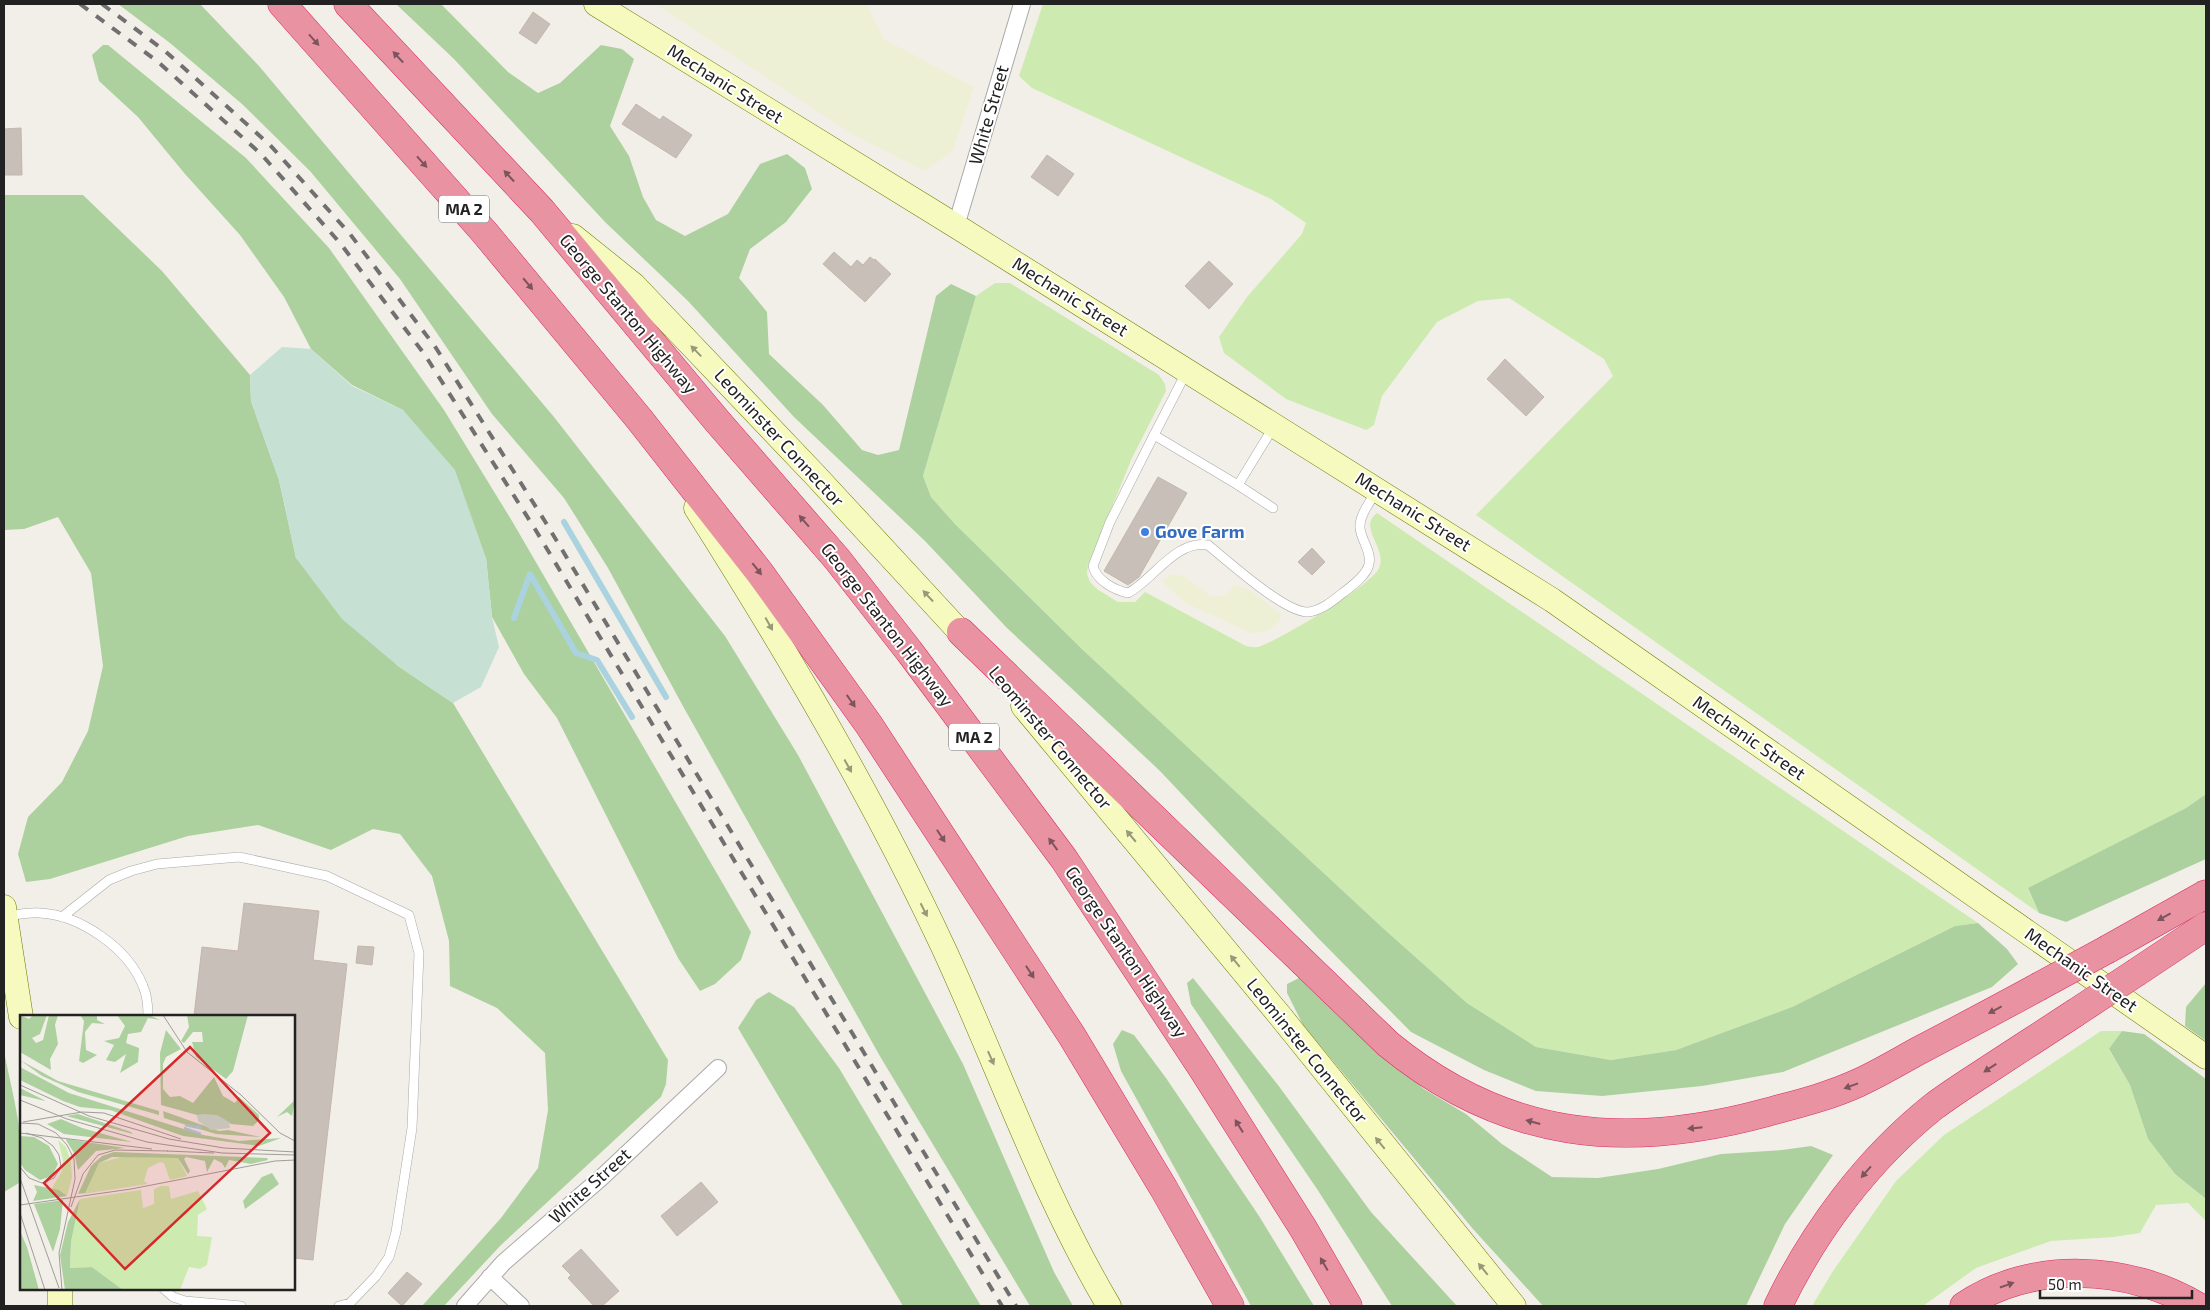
<svg xmlns="http://www.w3.org/2000/svg" width="2210" height="1310" viewBox="0 0 2210 1310" font-family="'Exo 2',sans-serif">
<style>
.farmland{fill:#eef0d5}
.grass{fill:#cdebb0}
.forest{fill:#add19e}
.wetland{fill:#c6e0d4}
.lines{fill:none;stroke-linecap:round;stroke-linejoin:round}
.stream{stroke:#aad3df;stroke-width:6}
.building{fill:#c7bfb8;stroke:#c4b6ab}
.lane-casing{stroke:#a9a9a9;stroke-width:10}
.street-casing{stroke:#a9a9a9;stroke-width:18}
.secondary-casing{stroke:#707d05;stroke-width:25}
.highway-casing{stroke:#dc2a67;stroke-width:29}
.lane{stroke:#fff;stroke-width:9}
.street{stroke:#fff;stroke-width:16}
.secondary{stroke:#f7fabf;stroke-width:24}
.highway{stroke:#e892a2;stroke-width:28}
.rail{stroke:#707070;stroke-width:4;stroke-dasharray:10 10;stroke-linecap:butt}
.highway-bridge-casing{stroke:#dc2a67;stroke-width:29;stroke-linecap:butt}
.highway-bridge{stroke:#e892a2;stroke-width:28}
.oneway{fill:#7b545c}
.oneway2{fill:#979978}
.shop-dot{fill:#3f7fe0;stroke:#fff;stroke-width:2}
.labels{text-anchor:middle;stroke-width:4;stroke-linejoin:round;paint-order:stroke}
.shield{fill:#fff;stroke:#646464;stroke-width:1}
.shield-label{font-size:16px;font-weight:bold;fill:#222}
.street-label{font-size:18px;fill:#222;stroke:#fff}
.shop-label{font-size:18px;font-weight:bold;fill:#366cbe;stroke:#fff;text-anchor:start}
.inset-river{fill:none;stroke:#aad3df;stroke-width:2.5}
.inset-road{fill:none;stroke:#9f9d99;stroke-width:1}
.view{fill:#d62828;fill-opacity:0.15;stroke:#d62828;stroke-width:2.5}
.inset-edge{fill:none;stroke:#222;stroke-width:2.5}
</style>
<rect width="100%" height="100%" fill="#f2efe9"/>
<g class="farmland">
<path d="M655 4H867L884 39 974 87 953 151 924 171 853 135Z"/>
<path d="M1172 574 1184 576 1212 597 1226 595 1235 585 1250 590 1281 614 1280 621 1269 630 1253 634 1187 604 1161 581Z"/>
</g>
<g class="grass">
<path d="M1043 4H2206V794L2186 808 2028 889 2039 913 1476 515 1613 376 1604 359 1509 298 1478 301 1437 322 1382 396 1374 425 1366 430 1286 399 1224 353 1219 337 1247 297 1302 234 1306 223 1271 199 1032 88 1019 76Z"/>
<path d="M995 283H1010L1159 375 1165 384 1166 391 1132 458 1088 565 1087 574 1090 582 1097 589 1118 602H1135L1145 592 1246 646C1251 647 1256 648 1261 646 1281 639 1372 585 1379 568 1388 548 1357 528 1377 513L1978 923 1955 926 1792 1007 1676 1050 1611 1060 1536 1047 1467 1003 1384 929 1084 651 955 524 931 497 923 476 976 296Z"/>
<path d="M2101 1031H2122L2109 1050 2130 1085 2148 1139 2175 1174 2206 1199V1221L2188 1203 2156 1205 2140 1233 2114 1237 2051 1241 1976 1268 1923 1306H1812L1833 1271 1896 1181 1944 1135Z"/>
</g>
<g class="forest">
<path d="M118 4H200L259 66 554 417 725 636 798 755 963 1064 1054 1272 1073 1306H1030L881 1058 684 708 608 568 564 498 492 414 400 279 310 171 242 104 170 43Z"/>
<path d="M396 4H441L508 72 538 93 560 83 601 45 622 49 634 59 610 126 629 156 643 197 656 220 685 236 728 214 760 164 787 154 805 168 812 189 786 222 750 249 739 278 767 312 769 354 823 405 862 450 878 455 899 450 936 296 951 284 976 296 923 476 931 497 955 524 1084 651 1384 929 1467 1003 1536 1047 1611 1060 1676 1050 1792 1007 1955 926 1978 923 2007 949 2018 964 1992 987 1783 1072 1702 1086 1602 1096 1536 1091 1484 1070 1411 1032 1317 937 1159 770 1007 628 925 541 794 417 688 301 605 222 454 59Z"/>
<path d="M103 45H108L246 158 329 248 444 410 512 521 751 932 741 960 715 984 700 991 678 958 557 718 524 674 492 617 486 558 403 410 352 385 311 349 284 297 240 235 185 174 138 117 99 81 92 55Z"/>
<path d="M4 195H83L162 271 250 375 251 401 279 480 296 558 398 666 453 703 668 1060 666 1084 661 1097 501 1245 444 1306H422L501 1218 538 1168 548 1110 545 1053 497 1008 450 986 449 941 432 876 400 834 373 829 331 850 258 825 188 836 50 879 26 882 18 854 28 817 62 782 88 731 103 666 91 573 58 517 24 529 4 530Z"/>
<path d="M2206 794V859L2066 922 2039 913 2028 888 2186 808Z"/>
<path d="M1193 978 1278 1085 1371 1212 1457 1306H1392L1317 1189 1191 1004 1187 983Z"/>
<path d="M1299 978 1424 1089 1466 1114 1502 1144 1552 1177 1598 1178 1658 1169 1721 1154 1782 1150 1811 1146 1833 1155 1785 1224 1746 1306H1543L1473 1229 1303 1025 1287 993V984Z"/>
<path d="M2206 983V1041L2185 1026 2186 1007Z"/>
<path d="M769 992 794 1007 839 1068 981 1306H903L738 1028 756 1000Z"/>
<path d="M1122 1030 1134 1035 1166 1078 1259 1216 1314 1306H1251L1121 1071 1113 1044Z"/>
<path d="M2122 1031 2144 1034 2206 1079V1199L2175 1174 2148 1139 2130 1085 2109 1049Z"/>
<path d="M4 1051C11 1089 28 1145 19 1183L4 1192Z"/>
</g>
<path class="wetland" d="M282 347 311 349 352 386 403 410 455 470 486 558 492 617 499 647 481 687 453 703 398 666 342 619 296 558 279 480 251 401 250 375Z"/>
<g class="lines">
<g class="stream">
<path d="M564 522 666 697"/>
<path d="M514 618 530 574 576 653 597 660 632 717"/>
</g>
</g>
<g class="building">
<path d="M533 12 550 24 536 44 519 33Z"/>
<path d="M636 104 660 120 663 116 692 135 676 158 622 124Z"/>
<path d="M21 128 22 175H4V129Z"/>
<path d="M1047 155 1074 174 1058 196 1031 177Z"/>
<path d="M834 252 851 267 857 260 863 265 870 257 874 260 875 259 891 274 865 302 823 264Z"/>
<path d="M1209 261 1233 284 1209 309 1185 286Z"/>
<path d="M1505 359 1544 397 1526 416 1487 379Z"/>
<path d="M1158 477 1187 493 1139 577 1128 585 1104 571Z"/>
<path d="M1312 548 1325 562 1312 575 1298 562Z"/>
<path d="M244 903 319 911 313 960 347 964 313 1260 294 1258V1016H194L202 947 238 951Z"/>
<path d="M358 946 374 947 372 965 356 963Z"/>
<path d="M701 1182 718 1202 677 1236 661 1216Z"/>
<path d="M581 1249 619 1291 602 1306H594L568 1278 571 1275 562 1266Z"/>
<path d="M407 1272 422 1284 402 1306 388 1293Z"/>
</g>
<g class="lines">
<g class="lane-casing">
<g id="lane">
<path d="M1187 371 1154 435 1238 485 1274 426"/>
<path d="M1154 435 1110 522 1093 566C1096 580 1114 590 1128 593 1152 581 1176 539 1208 545 1228 561 1285 613 1308 612 1321 611 1334 600 1344 592 1352 586 1367 575 1369 564 1372 552 1361 540 1360 528 1359 515 1371 501 1377 490"/>
<path d="M1238 485 1273 508"/>
<path d="M6 916C17 915 29 912 40 913 80 915 128 948 143 986 147 995 148 1006 148 1016"/>
<path d="M62 917 109 880 131 871 157 864 239 857 327 876 409 915 419 953 412 1128 396 1232 389 1257 376 1276 350 1303 339 1306"/>
<path d="M164 1289 173 1297 185 1301 241 1306"/>
</g>
</g>
<g class="street-casing">
<g id="street">
<path d="M956 226 1022 4"/>
<path d="M490 1277 521 1306"/>
<path d="M465 1306 503 1263 601 1178 718 1068"/>
</g>
</g>
<g class="secondary-casing">
<g id="secondary">
<path d="M596 4 956 226 1552 600 2206 1057"/>
<path d="M573 236 634 285 815 475 973 646"/>
<path d="M696 508C786 650 873 797 944 949 999 1068 1042 1193 1109 1306"/>
<path d="M1023 706 1281 1017 1514 1306"/>
<path d="M4 907 21 1017"/>
<path d="M60 1306V1289"/>
</g>
</g>
<g class="highway-casing">
<g id="highway">
<path d="M282 4 485 233 640 420 760 573 869 725 1072 1036 1164 1189 1230 1306"/>
<path d="M348 4 542 211 718 422 837 559 909 651 1064 859 1202 1068 1303 1228 1348 1306"/>
<path d="M961 632 1388 1044C1505 1140 1626 1151 1768 1112 1798 1104 1830 1096 1858 1083 1878 1074 1898 1062 1918 1051 1958 1030 1998 1009 2038 987"/>
<path d="M2108 949 2206 894"/>
<path d="M2137 972 2206 926"/>
<path d="M1778 1306C1814 1231 1867 1160 1933 1107 1949 1095 1966 1084 1983 1073 2014 1053 2044 1033 2075 1013"/>
<path d="M1964 1306C2031 1260 2129 1265 2197 1306"/>
</g>
</g>
<use href="#lane" class="lane"/>
<use href="#street" class="street"/>
<use href="#secondary" class="secondary"/>
<use href="#highway" class="highway"/>
<g class="rail">
<path d="M80 4 157 61 261 154 340 243 425 355 535 529 1002 1306"/>
<path d="M102 4 165 51 270 145 350 234 436 348 546 523 1016 1306"/>
</g>
<g class="highway-bridge-casing">
<g id="highway-bridge">
<path d="M2038 987 2108 949"/>
<path d="M2075 1013 2137 972"/>
</g>
</g>
<use href="#highway-bridge" class="highway-bridge"/>
</g>
<defs><path id="oneway-solid" d="M-6-.8H1V-3.2L6.5 0L1 3.2V.8H-6Z" transform="scale(1.25)"/></defs>
<g class="oneway">
<use href="#oneway-solid" transform="translate(314 40) rotate(48)"/>
<use href="#oneway-solid" transform="translate(398 57) rotate(-133)"/>
<use href="#oneway-solid" transform="translate(422 162) rotate(48)"/>
<use href="#oneway-solid" transform="translate(509 176) rotate(-133)"/>
<use href="#oneway-solid" transform="translate(528 284) rotate(50)"/>
<use href="#oneway-solid" transform="translate(804 521) rotate(-131)"/>
<use href="#oneway-solid" transform="translate(757 569) rotate(52)"/>
<use href="#oneway-solid" transform="translate(851 701) rotate(55)"/>
<use href="#oneway-solid" transform="translate(941 836) rotate(57)"/>
<use href="#oneway-solid" transform="translate(1053 844) rotate(-126)"/>
<use href="#oneway-solid" transform="translate(2164 917) rotate(151)"/>
<use href="#oneway-solid" transform="translate(1030 972) rotate(57)"/>
<use href="#oneway-solid" transform="translate(1995 1010) rotate(152)"/>
<use href="#oneway-solid" transform="translate(1990 1068) rotate(147)"/>
<use href="#oneway-solid" transform="translate(1851 1086) rotate(160)"/>
<use href="#oneway-solid" transform="translate(1533 1122) rotate(-165)"/>
<use href="#oneway-solid" transform="translate(1239 1126) rotate(-122)"/>
<use href="#oneway-solid" transform="translate(1695 1128) rotate(174)"/>
<use href="#oneway-solid" transform="translate(1866 1172) rotate(131)"/>
<use href="#oneway-solid" transform="translate(1324 1264) rotate(-120)"/>
<use href="#oneway-solid" transform="translate(2007 1285) rotate(-19)"/>
</g>
<g class="oneway2">
<use href="#oneway-solid" transform="translate(696 351) rotate(-134)"/>
<use href="#oneway-solid" transform="translate(928 596) rotate(-133)"/>
<use href="#oneway-solid" transform="translate(769 624) rotate(61)"/>
<use href="#oneway-solid" transform="translate(848 766) rotate(61)"/>
<use href="#oneway-solid" transform="translate(1131 836) rotate(-130)"/>
<use href="#oneway-solid" transform="translate(924 910) rotate(63)"/>
<use href="#oneway-solid" transform="translate(1235 961) rotate(-129)"/>
<use href="#oneway-solid" transform="translate(991 1058) rotate(66)"/>
<use href="#oneway-solid" transform="translate(1380 1143) rotate(-129)"/>
<use href="#oneway-solid" transform="translate(1483 1269) rotate(-129)"/>
</g>
<circle class="shop-dot" cx="1145" cy="532" r="5"/>
<g class="labels">
<g class="shield">
<rect x="439" y="195.5" width="50" height="27" rx="4"/>
<rect x="949" y="723.5" width="50" height="27" rx="4"/>
</g>
<g class="shield-label">
<text x="464" y="215">MA 2</text>
<text x="974" y="743">MA 2</text>
</g>
<g class="street-label">
<text transform="translate(725 84) rotate(32)" y="6">Mechanic Street</text>
<text transform="translate(989 115) rotate(-74)" y="6">White Street</text>
<text transform="translate(1070 297) rotate(32)" y="6">Mechanic Street</text>
<text transform="translate(628 314) rotate(50)" y="6">George Stanton Highway</text>
<text transform="translate(779 438) rotate(47)" y="6">Leominster Connector</text>
<text transform="translate(1413 512) rotate(32)" y="6">Mechanic Street</text>
<text transform="translate(887 625) rotate(52)" y="6">George Stanton Highway</text>
<text transform="translate(1050 738) rotate(50)" y="6">Leominster Connector</text>
<text transform="translate(1749 738) rotate(35)" y="6">Mechanic Street</text>
<text transform="translate(1126 952) rotate(56)" y="6">George Stanton Highway</text>
<text transform="translate(2081 970) rotate(35)" y="6">Mechanic Street</text>
<text transform="translate(1307 1051) rotate(51)" y="6">Leominster Connector</text>
<text transform="translate(590 1186) rotate(-42)" y="6">White Street</text>
</g>
<g class="shop-label">
<text x="1155" y="538">Gove Farm</text>
</g>
</g>
<g transform="translate(20 1015)">
<rect width="275" height="275" fill="#f2efe9"/>
<path d="M38 125 46 132 51 147 52 163 47 181 39 175 21 173H32L42 156 43 145ZM102 142 158 143 167 161 150 165 144 148 140 147 128 153 124 166 128 169 63 179 79 148ZM141 171H149L151 184 178 176 187 194 178 200 177 221 192 222 187 250 180 254 169 252 160 275H103L72 252 50 253 51 227 60 184 121 175 123 193 134 189V174Z" fill="#cdebb0"/>
<path d="M0 0 9 4 13 0H27L20 19 12 23 16 28 23 25 29 0H38L35 10 38 29 30 44 31 55 0 37ZM60 0H77V5L85 9 72 8 65 17 66 35 77 40 63 48 59 46 64 6ZM97 0H129L140 5 128 3 121 17 108 19 106 28 119 33 118 47 100 58 106 39 95 47 86 45 94 30 84 26 99 23 105 11ZM167 0H228L213 56 206 64 176 42 172 27H183L182 17H173L164 28 161 26 169 12ZM146 15 161 34 146 42 143 49V74L150 82 160 81 173 88 194 62 203 81 215 88 219 82 239 100V105L233 111 211 109 196 100H177L141 90 140 38ZM0 45 38 66 139 96V100L58 77 22 61ZM0 52 49 78 183 120 219 126 261 123 239 131 163 121 90 95 60 92 43 86 0 65ZM0 73 24 85 25 86 0 80ZM275 85 272 101 267 97 257 102ZM143 96 199 116 208 115 241 122 196 119 144 103ZM58 99 111 117 113 119 46 101ZM41 104 62 113 112 127 44 119 27 109ZM0 121 14 122 29 131 38 149 32 161 20 165 5 155 0 148ZM46 125 47 124 105 133 76 136 58 155 54 138ZM94 137 247 143 248 145 231 149 209 145 205 153 202 148 194 144 187 157 185 146 166 142 164 144 170 156 168 159 158 143 92 142 79 148 65 178 58 179 71 151 82 141ZM252 158 259 169 225 194 223 186 242 162ZM14 170 39 175 47 181 13 186 17 177ZM60 184 51 227 50 253 72 252 103 275H45L40 240 48 207ZM43 185 40 214 33 237 14 189ZM0 216 7 232 19 275H0Z" fill="#add19e"/>
<path d="M183 99 197 100 209 107 210 113 191 115 178 106 177 100Z" fill="#c6e0d4"/>
<path class="inset-river" d="M165 110 180 113 178 109M164 113 181 119"/>
<path class="inset-road" d="M143 0 167 37 221 80 260 118 275 126M0 70 69 101 149 124 204 133 275 137M0 85 47 104 127 127 202 138 275 140M3 107 62 97 84 98 161 124M0 108 18 109 36 118 47 130 54 144 55 164 39 238 42 275M0 118 132 134M147 136 194 138M0 152 9 163 22 168 34 163 41 152 39 140 33 131 22 123 6 118M0 163 39 273M0 190 111 174 255 146 275 145M51 192 63 159 78 140 95 135 148 136M0 198 25 275"/>
<path class="view" d="M170 32 250 118 105 254 24 168Z"/>
<rect width="275" height="275" class="inset-edge"/>
</g>
<rect width="2210" height="1310" fill="none" stroke="#222222" stroke-width="10"/>
<path d="M2040 1290v8h152v-8" fill="none" stroke="#222222" stroke-width="2.5"/>
<text x="2048" y="1290" font-size="15" fill="#222222" stroke="#ffffff" stroke-width="4" paint-order="stroke">50 m</text>
</svg>
